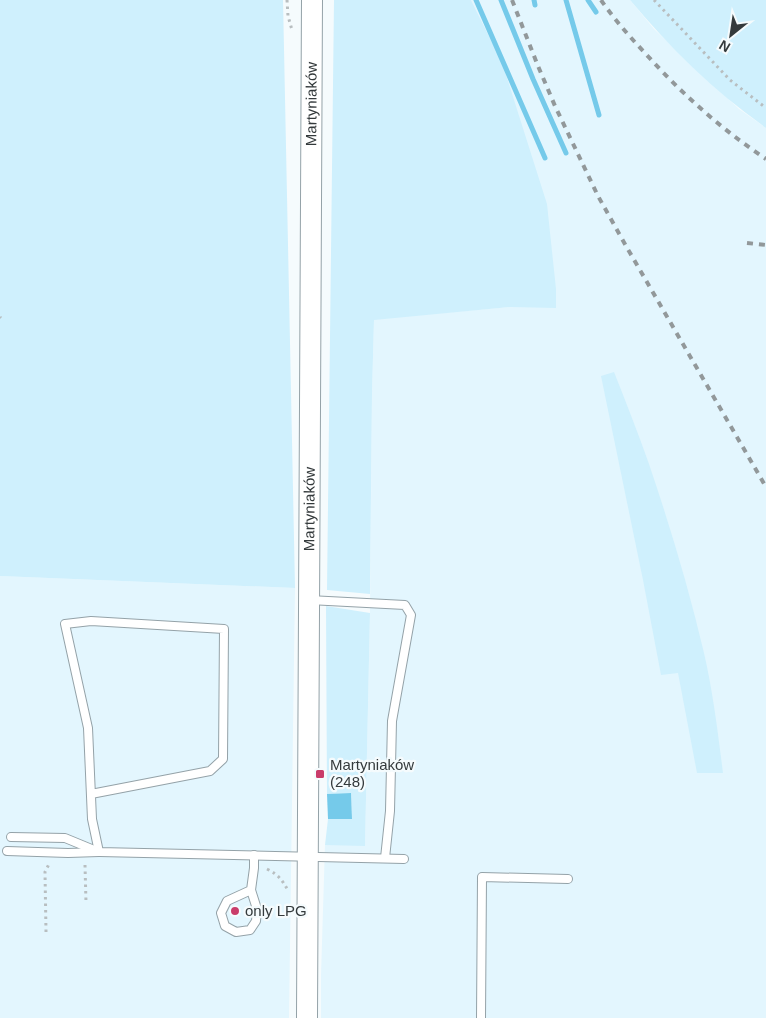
<svg xmlns="http://www.w3.org/2000/svg" width="766" height="1018" viewBox="0 0 766 1018" font-family="Arial,sans-serif">
<style>
.built{fill:#e3f6fe}
.green{fill:#cff0fd}
.water{fill:#75caea}
.lines{fill:none;stroke-linecap:round;stroke-linejoin:round}
.stream{stroke:#75caea;stroke-width:5}
.service-casing{stroke:#94a2a8;stroke-width:10}
.secondary-casing{stroke:#94a2a8;stroke-width:22}
.path{stroke:#b8bec0;stroke-width:3;stroke-dasharray:2.5 4;stroke-linecap:butt}
.service{stroke:#fff;stroke-width:8}
.secondary{stroke:#fff;stroke-width:20}
.rail{stroke:#92989a;stroke-width:4;stroke-dasharray:6 6;stroke-linecap:butt}
.poi-dot{fill:#c93c6a;stroke:#f5fbfd;stroke-width:2}
.labels{text-anchor:middle;stroke-width:4.5;stroke-linejoin:round;paint-order:stroke}
.street-label{font-size:15px;fill:#343a3c;stroke:#f5fbfd}
.poi-label{font-size:15px;fill:#343a3c;stroke:#f5fbfd;text-anchor:start}
</style>
<rect width="100%" height="100%" fill="#f5fbfd"/>
<g class="built">
<path d="M471 0H630L654 29 739 109 766 128V1018H321V975L325 845H365L370 613 372 394 374 319 511 307H556L502 62Z"/>
<path d="M0 576 295 588 289 1018H0Z"/>
</g>
<g class="green">
<path d="M0 0H283L295 588 0 576Z"/>
<path d="M334 0H471L502 62 547 204 556 289V308L511 307 374 320 372 394 370 594 327 590Z"/>
<path d="M630 0H766V128C714 91 671 49 630 0Z"/>
<path d="M614 372C626 402 638 433 649 464 670 526 689 589 704 653 713 692 718 733 723 773H697L678 673 661 675 643 580 601 376Z"/>
<path d="M326 606 370 613 365 846 325 845 328 819H352L351 793 327 794Z"/>
</g>
<path class="water" d="M351 793 352 819H328L327 794Z"/>
<g class="lines">
<g class="stream">
<path d="M476 0 545 158"/>
<path d="M501 0 533 79 566 153"/>
<path d="M534 0 535 5"/>
<path d="M566 0 599 115"/>
<path d="M588 0 596 12"/>
</g>
<g class="service-casing">
<g id="service">
<path d="M309 600 405 605 411 615 392 721 390 811 385 858"/>
<path d="M11 837 65 838 99 852 404 859"/>
<path d="M7 851 68 853 99 852 92 819 88 728 65 624 91 621 224 629 223 759 210 771 91 794"/>
<path d="M251 890 227 901 221 913 225 926 236 932 250 930 256 921 257 909 251 890 254 868V855"/>
<path d="M481 1018 482 877 568 879"/>
</g>
</g>
<g class="secondary-casing">
<g id="secondary">
<path id="s1" d="M307 1018 312 0"/>
</g>
</g>
<g class="path">
<path d="M287 0 288 16 292 30"/>
<path d="M654 0 730 80 766 108"/>
<path d="M0 317 1 318"/>
<path d="M85 865 86 903"/>
<path d="M267 869C279 875 282 880 289 892"/>
<path d="M46 932 45 872 49 864"/>
</g>
<use href="#service" class="service"/>
<use href="#secondary" class="secondary"/>
<g class="rail">
<path d="M512 0 538 66 555 106 598 196 626 246 766 487"/>
<path d="M601 0C614 19 629 36 645 53 681 93 721 129 766 159"/>
<path d="M747 243 766 245"/>
</g>
</g>
<g class="poi-dot">
<rect x="315" y="769" width="10" height="10" rx="2.5"/>
<circle cx="235" cy="911" r="5"/>
</g>
<g class="labels">
<g class="street-label">
<text dy="5" stroke="none"><textPath href="#s1" startOffset="914">Martyniaków</textPath></text>
<text dy="5" stroke="none"><textPath href="#s1" startOffset="509">Martyniaków</textPath></text>
</g>
<g class="poi-label">
<text x="330" y="770">Martyniaków<tspan x="330" dy="17">(248)</tspan></text>
<text x="245" y="916">only LPG</text>
</g>
</g>
<g transform="translate(731 35) rotate(210)" stroke="#f5fbfd" stroke-width="4" paint-order="stroke">
<path d="M0-4L9 19L0 12L-9 19Z" fill="#343a3c"/>
<text y="-8" font-size="14" font-weight="bold" text-anchor="middle" fill="#343a3c">N</text>
</g>
</svg>
